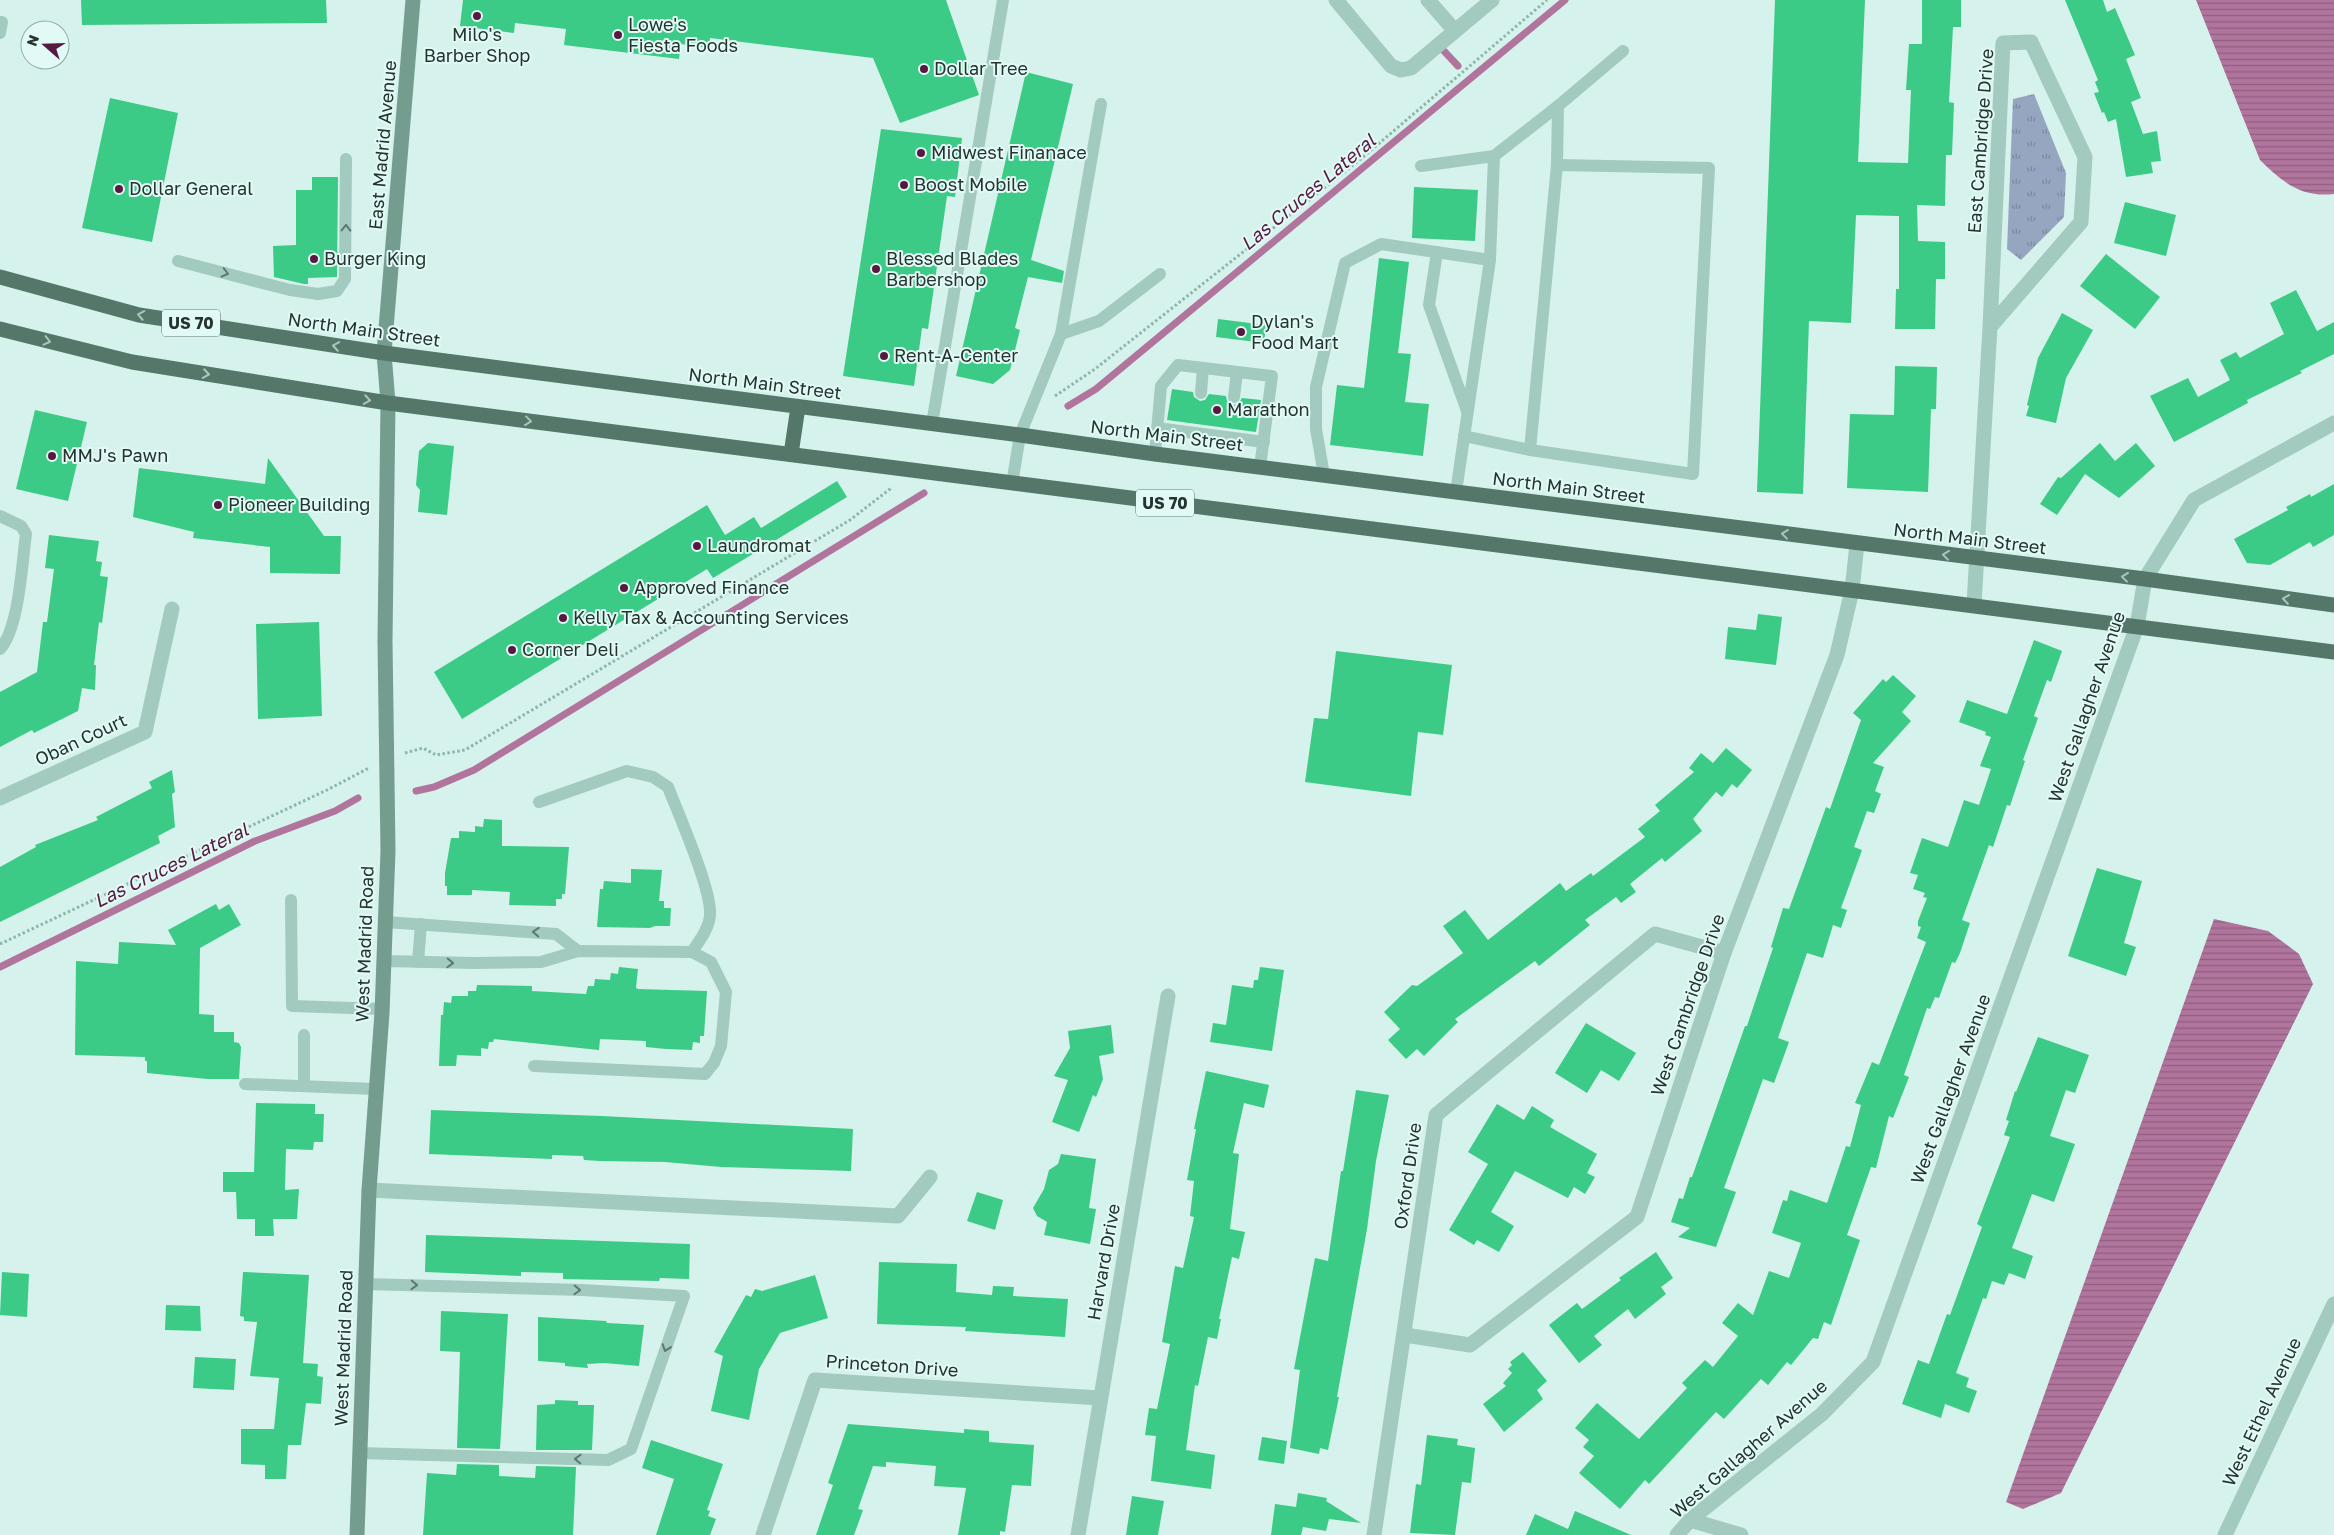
<svg xmlns="http://www.w3.org/2000/svg" width="2334" height="1535" viewBox="0 0 2334 1535" font-family="'Golos Text',sans-serif">
<style>
.park{fill:url(#park-tufts)}
.water{fill:url(#water-rules)}
.lines{fill:none;stroke-linecap:round;stroke-linejoin:round}
.stream{stroke:#b0749d;stroke-width:7}
.building{fill:#3bcb86}
.path{stroke:#8cb6aa;stroke-width:3;stroke-dasharray:2.5 2.5;stroke-linecap:butt}
.lane{stroke:#a2cabf;stroke-width:12}
.street{stroke:#a2cabf;stroke-width:15}
.secondary{stroke:#749d8f;stroke-width:15}
.primary{stroke:#55776a;stroke-width:15}
.oneway{stroke:#5d786f}
.oneway2{stroke:#aac6bd}
.poi-dot{fill:#571941;stroke:#e2faf5;stroke-width:2}
.labels{text-anchor:middle;stroke-width:4;stroke-linejoin:round;paint-order:stroke}
.shield{fill:#e2faf5;stroke:#5e6f6a;stroke-width:1}
.shield-label{font-size:16px;font-weight:bold;fill:#25342e}
.poi-label{font-size:18px;fill:#25342e;stroke:#e2faf5;text-anchor:start}
.street-label{font-size:18px;fill:#25342e;stroke:#e2faf5}
.water-label{font-size:19px;font-style:italic;fill:#571941;stroke:#e2faf5}
</style>
<defs>
<pattern id="park-tufts" width="24" height="20" patternUnits="userSpaceOnUse" patternTransform="scale(1.25)"><rect width="24" height="20" fill="#96a6c1"/><path d="M3 7l-1-3M5 7V3M7 7l1-3M15 17l-1-3M17 17v-4M19 17l1-3" fill="none" stroke="#7a889d"/></pattern>
<pattern id="water-rules" width="6" height="5" patternUnits="userSpaceOnUse" patternTransform="scale(1.25)"><rect width="6" height="5" fill="#b0749d"/><path d="M0 2.5h6" fill="none" stroke="#8f6080"/></pattern>
</defs>
<rect width="100%" height="100%" fill="#d6f2ec"/>
<path class="park" d="M2034 94 2066 173 2064 217 2021 260 2007 249 2013 99Z"/>
<g class="water">
<path d="M2196 0H2334V194C2302 198 2282 182 2260 160Z"/>
<path d="M2214 919 2268 931 2299 954 2313 984 2061 1493 2023 1509 2006 1502Z"/>
</g>
<g class="lines">
<g class="stream">
<path d="M1444 51 1458 66"/>
<path d="M1068 406 1096 389 1565 0"/>
<path d="M416 791 434 787 474 770 924 493"/>
<path d="M0 967 255 841 335 811 358 798"/>
</g>
</g>
<g class="building">
<path d="M81 0H326L327 23 82 25Z"/>
<path d="M463 0H946L979 95 900 123 873 58 710 38 709 48 681 44 679 59 564 45 566 29 515 23 514 33 460 26Z"/>
<path d="M1775 0H1865L1858 162 1908 163 1911 90H1906L1909 44H1922V0H1961V27H1953L1949 102 1954 103 1952 155H1946L1945 206 1917 205 1918 241 1945 242V279H1936L1935 329H1895L1896 289H1899V216L1856 215 1851 323 1809 321 1803 494 1757 492Z"/>
<path d="M2065 0H2103L2107 12 2115 8 2135 55 2126 59 2141 98 2131 102 2143 134 2157 131 2161 161 2151 162 2153 173 2126 177 2116 119 2108 122 2104 112 2102 113 2094 93 2099 92 2095 82 2098 80Z"/>
<path d="M1026 72 1073 84 1031 260 1064 271 1062 283 1028 277 1015 328 1020 330 1010 370 993 384 956 376Z"/>
<path d="M110 98 178 113 152 242 82 228Z"/>
<path d="M881 129 962 138 955 197 947 196 928 329 922 328 914 386 843 376Z"/>
<path d="M312 177H338L337 277 308 278V284H304L274 277 273 246 296 245V190H312Z"/>
<path d="M1414 187 1478 190 1475 241 1412 238Z"/>
<path d="M2125 202 2176 215 2166 256 2114 243Z"/>
<path d="M2106 254 2160 297 2135 329 2080 286Z"/>
<path d="M1379 258 1409 262 1398 353 1411 354 1405 402 1429 404 1423 456 1330 445 1337 385 1364 388Z"/>
<path d="M2296 290 2317 331 2334 322V354L2300 371 2302 373 2247 400 2248 403 2174 442 2150 396 2188 378 2198 397 2230 380 2220 360 2236 352 2240 358 2284 334 2270 303Z"/>
<path d="M2062 313 2093 330 2066 378 2056 423 2026 416 2029 406 2027 405 2038 358Z"/>
<path d="M1218 319 1266 325 1264 343 1216 337Z"/>
<path d="M1895 366 1937 367 1936 409H1931L1928 492 1847 488 1850 414 1894 415Z"/>
<path d="M1172 389 1193 392 1194 397 1200 401 1205 400 1209 394 1226 396 1227 401 1233 405 1238 404 1242 398 1261 400 1256 432 1167 420Z"/>
<path d="M35 410 87 422 68 501 16 489Z"/>
<path d="M428 443 454 446 447 515 418 512 420 490 416 485 419 451Z"/>
<path d="M2100 443 2115 461 2136 443 2155 466 2119 498 2085 474 2057 515 2040 504 2058 477 2061 478Z"/>
<path d="M268 458 324 536H341L340 574 270 573V547L193 538 194 532 133 517 139 468 265 484Z"/>
<path d="M837 481 847 497 713 578 707 569 462 719 434 672 707 505 725 535 754 517 761 528Z"/>
<path d="M2334 484V535L2313 547 2310 542 2270 565 2247 563 2234 539 2288 510 2286 507 2310 494 2311 497Z"/>
<path d="M49 535 99 541 96 561 102 562 100 576 108 577 102 623 99 622 94 665H96L95 690 82 688 78 711 34 733 32 730 0 747V692L37 672 43 622H47L54 569 45 568Z"/>
<path d="M1758 614 1782 617 1776 665 1725 659 1728 627 1756 630Z"/>
<path d="M319 622 322 716 258 719 256 624Z"/>
<path d="M2034 640 2062 651 2051 682 2047 680 2034 716 2038 718 2023 760 2025 761 2010 806 2007 805 1993 847 1989 845 1962 920 1970 923 1960 953 1955 963 1952 962 1939 998 1935 997 1930 1009 1927 1008 1904 1075 1909 1077 1893 1118 1889 1116 1876 1168 1871 1167 1847 1235 1860 1240 1831 1325 1824 1322 1818 1339 1813 1338 1791 1365 1787 1362 1768 1385 1761 1379 1724 1419 1716 1412 1649 1484 1645 1480 1620 1509 1579 1473 1594 1456 1583 1447 1589 1440 1575 1428 1597 1403 1639 1439 1687 1388 1682 1383 1705 1360 1713 1367 1738 1336 1722 1323 1738 1303 1753 1315 1769 1271 1789 1278 1801 1243 1772 1233 1783 1200 1787 1201 1790 1190 1827 1203 1846 1146 1850 1147 1861 1105 1855 1103 1872 1062 1879 1065 1926 942 1917 938 1921 927 1918 926V921L1927 898 1923 897 1925 893 1913 889 1918 875 1910 873 1922 838 1948 847 1964 800 1979 805 1991 769 1980 766 1991 737 1985 735 1986 732 1959 722 1967 700 2007 714Z"/>
<path d="M1336 651 1452 665 1443 735 1418 732 1411 796 1305 782 1314 718 1328 719Z"/>
<path d="M1893 675 1916 696 1902 712 1911 721 1873 763 1884 767 1875 791 1881 794 1874 813 1867 811 1854 847 1862 850 1841 908 1847 910 1841 928 1833 925 1823 958 1807 953 1778 1038 1789 1042 1774 1083 1763 1079 1724 1188 1736 1192 1716 1247 1678 1237 1690 1228 1671 1222 1679 1198 1683 1199 1690 1177H1692L1745 1026H1747L1773 948 1771 947 1783 908 1789 909 1826 807 1830 809 1861 720 1853 713 1883 679 1886 682Z"/>
<path d="M1726 748 1752 770 1737 788 1732 784 1722 797 1716 792 1693 819 1702 831 1665 862 1662 858 1630 884 1636 892 1621 903 1616 897 1585 920 1590 925 1539 966 1535 961 1455 1019 1458 1022 1424 1056 1417 1049 1406 1059 1388 1040 1400 1029 1384 1012 1412 985 1417 986 1463 953 1443 926 1465 910 1488 940 1560 883 1566 891 1591 873 1593 876 1645 837 1638 829 1660 811 1655 805 1694 772 1689 768 1701 753 1713 763Z"/>
<path d="M172 770 175 792 172 794 175 827 158 836 160 843 0 922V867L36 847 35 845 98 820 96 817 152 788 149 782Z"/>
<path d="M484 819 502 820V846L569 847 565 894H562V899H556V906L509 905 510 892 472 890V895H447V886H445V873L451 838H459V831L475 832V826L483 827Z"/>
<path d="M2097 868 2142 881 2124 943 2136 947 2126 976 2068 956Z"/>
<path d="M631 869 662 870 659 901H664V908H671L670 926H655L650 928 597 927 600 889H603L604 881 631 883Z"/>
<path d="M216 904 219 910 229 904 241 925 200 948 199 1014 214 1015V1032H234V1042L239 1043 241 1047 239 1079H207L147 1073V1061H145V1057L75 1055 76 961 118 964 119 942 176 945 168 930Z"/>
<path d="M619 967 638 969 636 988 638 989 707 991 704 1036H700V1043L693 1042 692 1050 666 1049 646 1047V1041L600 1039 599 1050 494 1039 493 1042H489L488 1049 481 1048V1056L457 1055 456 1066H439L441 1015H443L444 1002 451 1003 452 996H468V991H476L477 985 532 986V991L586 994 588 986H594L595 979 610 980 611 973 618 974Z"/>
<path d="M1260 967 1284 970 1272 1051 1210 1042 1213 1023 1226 1025 1232 985 1253 988 1254 980H1258Z"/>
<path d="M1586 1023 1636 1053 1619 1081 1601 1070 1587 1093 1555 1073Z"/>
<path d="M1111 1025 1114 1053 1099 1056 1103 1079 1096 1097 1093 1095 1079 1132 1052 1122 1068 1080 1054 1076 1070 1048 1068 1031Z"/>
<path d="M2038 1037 2089 1055 2075 1093 2066 1090 2050 1136 2075 1144 2054 1202 2032 1194 2012 1248 2033 1256 2025 1279 2009 1273 2004 1285 1992 1281 1986 1299 1983 1298 1956 1373 1969 1378 1966 1387 1977 1391 1969 1413 1945 1404 1941 1418 1902 1404 1918 1360 1929 1364 1947 1314 1950 1315 1982 1227 1977 1224 2010 1137 2004 1135 2009 1121 2006 1120 2015 1091 2016 1092Z"/>
<path d="M1206 1071 1269 1085 1264 1108 1244 1103 1233 1153 1239 1154 1230 1229 1245 1232 1239 1259 1232 1257 1219 1319H1221L1217 1339 1208 1337 1198 1386 1195 1385 1186 1450 1215 1455 1211 1489 1151 1481 1156 1436 1145 1435 1149 1408 1157 1409 1170 1344 1162 1342 1175 1266 1183 1268 1194 1217 1190 1216 1194 1181 1187 1180 1196 1129H1194Z"/>
<path d="M1356 1090 1389 1095 1376 1161 1367 1229 1337 1397H1339L1328 1450 1320 1448 1319 1454 1290 1448 1300 1370 1294 1369 1315 1258 1328 1261 1341 1171H1343Z"/>
<path d="M256 1103 315 1104V1114H324L323 1142H314L313 1150 286 1149 285 1190 299 1189 297 1219H273L274 1236H255V1219H237L236 1192H223V1172H254Z"/>
<path d="M1497 1104 1524 1120 1532 1106 1554 1120 1550 1127 1597 1154 1587 1173 1595 1177 1585 1194 1574 1187 1568 1198 1515 1171 1491 1212 1514 1226 1499 1252 1477 1240 1474 1245 1449 1230 1488 1164 1468 1152Z"/>
<path d="M431 1110 602 1116 853 1129 851 1171 721 1167 665 1162 600 1161 584 1160 583 1156 552 1155V1159L429 1154Z"/>
<path d="M1061 1154 1096 1159 1089 1208 1096 1209 1090 1244 1044 1235 1047 1222 1037 1216 1033 1208 1044 1189 1049 1170 1058 1164Z"/>
<path d="M977 1192 1003 1200 995 1230 967 1221Z"/>
<path d="M426 1235 690 1244 689 1279 660 1278 659 1281 563 1279V1273L521 1272V1276L425 1272Z"/>
<path d="M1656 1252 1673 1278 1661 1287 1666 1294 1635 1319 1628 1309 1594 1336 1602 1345 1579 1363 1549 1325 1577 1303 1582 1309 1621 1280 1619 1278Z"/>
<path d="M879 1262 957 1264 956 1292 992 1295 993 1286 1014 1287 1013 1296 1068 1299 1065 1337 965 1331 966 1327 877 1324Z"/>
<path d="M2 1272 29 1274 27 1317 0 1315Z"/>
<path d="M243 1272 309 1275 303 1363 318 1364 317 1376 323 1377 321 1404 306 1403 301 1445H288L286 1479H265V1465L241 1464V1429H274L279 1378 250 1376 257 1322 244 1321V1317L240 1316Z"/>
<path d="M815 1275 828 1318 780 1333 759 1369 749 1420 711 1411 723 1356 714 1352 746 1295 751 1297 755 1289 762 1291Z"/>
<path d="M166 1305 200 1306 201 1331 165 1330Z"/>
<path d="M441 1311 508 1314 500 1449 457 1448 460 1352 440 1351Z"/>
<path d="M538 1317 606 1321 607 1323 644 1325 639 1366 604 1363 587 1364 588 1368 565 1366V1363L538 1361Z"/>
<path d="M1523 1352 1547 1381 1537 1390 1543 1399 1504 1432 1483 1404 1506 1386 1503 1383 1512 1373 1508 1369 1512 1365 1510 1362Z"/>
<path d="M195 1357 236 1359 234 1390 193 1388Z"/>
<path d="M555 1400 578 1401V1405H594L592 1450H536L537 1405 555 1404Z"/>
<path d="M848 1424 964 1433V1429L989 1431V1442L1034 1445 1031 1486 1012 1485 1005 1532 1000 1531V1535H958L966 1488 934 1486 936 1466 886 1462V1467L873 1466 858 1509 863 1510 854 1535H816L833 1485 828 1483Z"/>
<path d="M1427 1435 1458 1439 1457 1445 1475 1448 1471 1483 1462 1482 1455 1535 1410 1533 1416 1484 1421 1485Z"/>
<path d="M1262 1437 1287 1441 1284 1464 1258 1460Z"/>
<path d="M651 1440 723 1464 707 1510 710 1511 708 1516 716 1519 710 1535H656L674 1479 642 1468Z"/>
<path d="M457 1464 499 1465V1476L535 1478 536 1466 576 1467 573 1535H423L427 1473 456 1475Z"/>
<path d="M1298 1493 1327 1498 1326 1501 1361 1523 1329 1519 1326 1531 1303 1527 1301 1535H1271L1275 1504 1296 1507Z"/>
<path d="M1132 1496 1164 1501 1158 1535H1126Z"/>
<path d="M1575 1511 1631 1535H1526L1535 1514 1568 1529Z"/>
</g>
<g class="lines">
<g class="path">
<path d="M1055 396 1095 369 1362 158 1547 0"/>
<path d="M405 753 423 748 436 755 465 750 850 520 890 489 891 486"/>
<path d="M0 944 327 790 369 768"/>
</g>
<g class="lane">
<path d="M0 22H2L0 33"/>
<path d="M1421 166 1494 156 1558 106 1623 51"/>
<path d="M1437 252 1429 305 1467 411"/>
<path d="M1490 260 1494 156"/>
<path d="M178 261 290 290 318 294 337 291 345 279 346 159"/>
<path d="M1061 334 1099 321 1160 274"/>
<path d="M1201 393 1203 368"/>
<path d="M1234 397 1237 372"/>
<path d="M932 424 1003 0"/>
<path d="M1157 428 1264 442"/>
<path d="M1464 436 1530 450 1693 474 1709 168 1557 165"/>
<path d="M1530 450 1557 165 1558 106"/>
<path d="M1155 454 1161 386 1178 365 1272 376 1260 467"/>
<path d="M1324 475 1316 429V387L1345 263 1381 244 1490 260 1456 492"/>
<path d="M1012 484 1020 435 1061 334 1101 104"/>
<path d="M0 516 21 526 26 534C22 563 19 629 0 649"/>
<path d="M539 802 627 771 653 777 668 787C678 813 712 890 710 915 709 929 699 941 692 952"/>
<path d="M291 900 292 1006 382 1009"/>
<path d="M385 922 556 934 578 951"/>
<path d="M384 961 474 963 541 962 578 951 692 952 711 962 726 992 721 1046 714 1063 705 1074 534 1066"/>
<path d="M418 962 421 924"/>
<path d="M245 1084 376 1089"/>
<path d="M304 1086V1035"/>
<path d="M359 1453 608 1460 631 1449 684 1296 582 1290 365 1284"/>
</g>
<g class="street">
<path d="M1336 0 1391 66 1401 70 1411 68 1492 0"/>
<path d="M1428 0 1455 31"/>
<path d="M1974 605 1990 327 2081 222 2085 157 2031 42 2003 43 1990 327"/>
<path d="M0 798 145 732 172 609"/>
<path d="M369 1190 898 1216 930 1177"/>
<path d="M1405 1335 1470 1345 1637 1217 1724 953 1837 655 1852 590 1857 544"/>
<path d="M1690 1520 1741 1535"/>
<path d="M763 1535 815 1380 1100 1398"/>
<path d="M1078 1535 1168 996"/>
<path d="M1374 1535 1436 1115 1655 934 1724 953"/>
<path d="M1677 1535 1690 1520 1822 1414 1873 1362 2137 626 2145 579 2194 500 2334 423"/>
<path d="M2225 1535 2334 1304"/>
</g>
<path class="secondary" d="M357 1535 369 1190 382 1013 388 851 385 641 388 403 384 353 413 0"/>
<g class="primary">
<path d="M0 277 139 315 384 353 1020 435 1155 454 2145 579 2334 605"/>
<path d="M0 329 132 362 388 403 2334 652"/>
<path d="M791 454 798 407"/>
</g>
</g>
<defs><path id="oneway-chevron" d="M-2-3.5L2.5 0L-2 3.5" fill="none" stroke-width="1.6" stroke-linecap="round" stroke-linejoin="round" transform="scale(1.25)"/></defs>
<g class="oneway">
<use href="#oneway-chevron" transform="translate(346 228) rotate(-89)"/>
<use href="#oneway-chevron" transform="translate(225 273) rotate(14)"/>
<use href="#oneway-chevron" transform="translate(536 932) rotate(-176)"/>
<use href="#oneway-chevron" transform="translate(450 963) rotate(2)"/>
<use href="#oneway-chevron" transform="translate(414 1285) rotate(2)"/>
<use href="#oneway-chevron" transform="translate(577 1290) rotate(2)"/>
<use href="#oneway-chevron" transform="translate(666 1348) rotate(109)"/>
<use href="#oneway-chevron" transform="translate(578 1459) rotate(-178)"/>
</g>
<g class="oneway2">
<use href="#oneway-chevron" transform="translate(141 315) rotate(-169)"/>
<use href="#oneway-chevron" transform="translate(47 341) rotate(14)"/>
<use href="#oneway-chevron" transform="translate(336 346) rotate(-171)"/>
<use href="#oneway-chevron" transform="translate(206 374) rotate(9)"/>
<use href="#oneway-chevron" transform="translate(367 400) rotate(9)"/>
<use href="#oneway-chevron" transform="translate(528 421) rotate(7)"/>
<use href="#oneway-chevron" transform="translate(1785 534) rotate(-173)"/>
<use href="#oneway-chevron" transform="translate(1946 555) rotate(-173)"/>
<use href="#oneway-chevron" transform="translate(2125 577) rotate(-173)"/>
<use href="#oneway-chevron" transform="translate(2286 599) rotate(-172)"/>
</g>
<g class="poi-dot">
<circle cx="477" cy="16" r="5"/>
<circle cx="618" cy="35" r="5"/>
<circle cx="924" cy="69" r="5"/>
<circle cx="921" cy="153" r="5"/>
<circle cx="904" cy="185" r="5"/>
<circle cx="119" cy="189" r="5"/>
<circle cx="314" cy="259" r="5"/>
<circle cx="876" cy="269" r="5"/>
<circle cx="1241" cy="332" r="5"/>
<circle cx="884" cy="356" r="5"/>
<circle cx="1217" cy="410" r="5"/>
<circle cx="52" cy="456" r="5"/>
<circle cx="218" cy="505" r="5"/>
<circle cx="697" cy="546" r="5"/>
<circle cx="624" cy="588" r="5"/>
<circle cx="563" cy="618" r="5"/>
<circle cx="512" cy="650" r="5"/>
</g>
<g class="labels">
<g class="shield">
<rect x="162" y="309.5" width="58" height="27" rx="4"/>
<rect x="1136" y="489.5" width="58" height="27" rx="4"/>
</g>
<g class="shield-label">
<text x="191" y="329">US 70</text>
<text x="1165" y="509">US 70</text>
</g>
<g class="poi-label">
<text x="628" y="31">Lowe's<tspan x="628" dy="21">Fiesta Foods</tspan></text>
<text x="477" y="41" text-anchor="middle">Milo's<tspan x="477" dy="21">Barber Shop</tspan></text>
<text x="934" y="75">Dollar Tree</text>
<text x="931" y="159">Midwest Finanace</text>
<text x="914" y="191">Boost Mobile</text>
<text x="129" y="195">Dollar General</text>
<text x="324" y="265">Burger King</text>
<text x="886" y="265">Blessed Blades<tspan x="886" dy="21">Barbershop</tspan></text>
<text x="1251" y="328">Dylan's<tspan x="1251" dy="21">Food Mart</tspan></text>
<text x="894" y="362">Rent-A-Center</text>
<text x="1227" y="416">Marathon</text>
<text x="62" y="462">MMJ's Pawn</text>
<text x="228" y="511">Pioneer Building</text>
<text x="707" y="552">Laundromat</text>
<text x="634" y="594">Approved Finance</text>
<text x="573" y="624">Kelly Tax &amp; Accounting Services</text>
<text x="522" y="656">Corner Deli</text>
</g>
<g class="street-label">
<text transform="translate(1981 141) rotate(-86)" y="6">East Cambridge Drive</text>
<text transform="translate(383 145) rotate(-85)" y="6">East Madrid Avenue</text>
<text transform="translate(364 330) rotate(8)" y="6">North Main Street</text>
<text transform="translate(765 384) rotate(7)" y="6">North Main Street</text>
<text transform="translate(1167 436) rotate(7)" y="6">North Main Street</text>
<text transform="translate(1569 488) rotate(7)" y="6">North Main Street</text>
<text transform="translate(1970 539) rotate(7)" y="6">North Main Street</text>
<text transform="translate(2087 707) rotate(-71)" y="6">West Gallagher Avenue</text>
<text transform="translate(81 740) rotate(-25)" y="6">Oban Court</text>
<text transform="translate(365 944) rotate(-88)" y="6">West Madrid Road</text>
<text transform="translate(1688 1005) rotate(-71)" y="6">West Cambridge Drive</text>
<text transform="translate(1951 1089) rotate(-70)" y="6">West Gallagher Avenue</text>
<text transform="translate(1408 1176) rotate(-82)" y="6">Oxford Drive</text>
<text transform="translate(1104 1262) rotate(-80)" y="6">Harvard Drive</text>
<text transform="translate(344 1348) rotate(-88)" y="6">West Madrid Road</text>
<text transform="translate(892 1366) rotate(4)" y="6">Princeton Drive</text>
<text transform="translate(2262 1412) rotate(-65)" y="6">West Ethel Avenue</text>
<text transform="translate(1749 1449) rotate(-41)" y="6">West Gallagher Avenue</text>
</g>
<g class="water-label">
<text transform="translate(1308 192) rotate(-40)" y="7">Las Cruces Lateral</text>
<text transform="translate(171 865) rotate(-26)" y="7">Las Cruces Lateral</text>
</g>
</g>
<g transform="translate(45 45) rotate(290)"><circle r="24" fill="#e2faf5" stroke="#96aba5"/>
<path d="M0-4L9 19L0 12L-9 19Z" fill="#571941"/>
<text y="-8" font-size="14" font-weight="bold" text-anchor="middle" fill="#25342e">N</text>
</g>
</svg>
